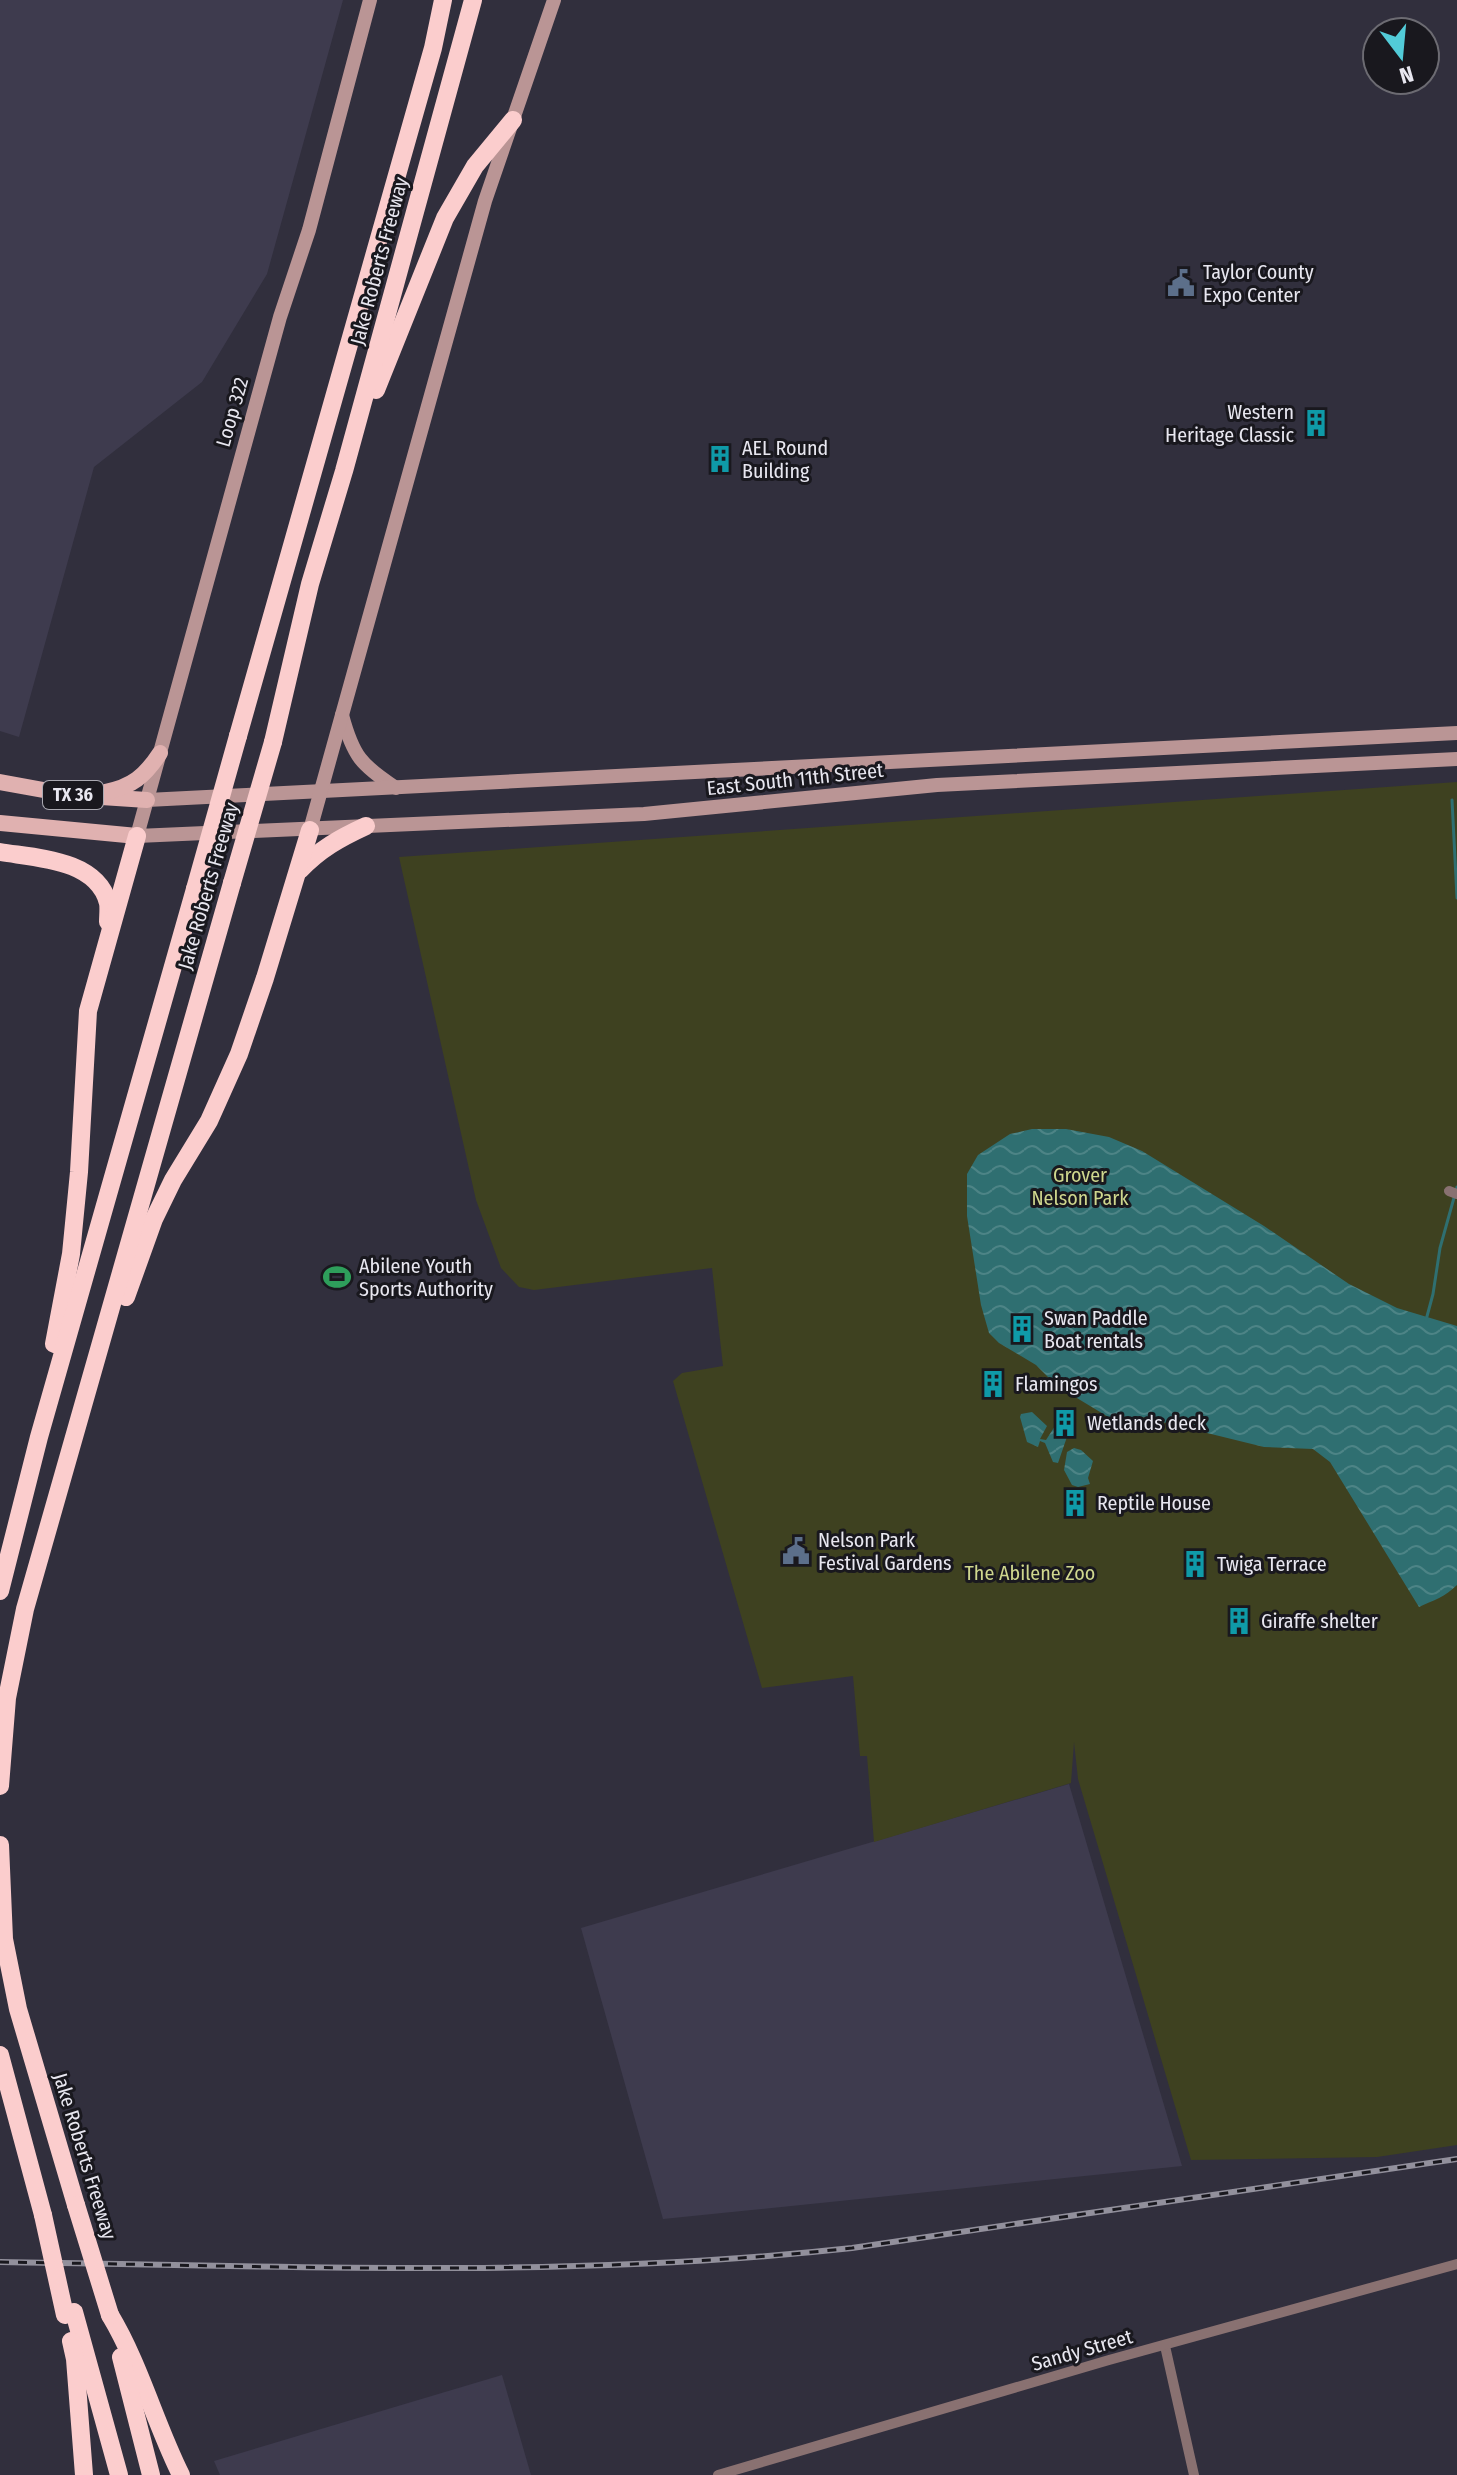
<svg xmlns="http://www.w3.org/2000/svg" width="1457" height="2475" viewBox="0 0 1457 2475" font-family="'Fira Sans Condensed',sans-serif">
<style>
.built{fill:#3e3b4e}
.green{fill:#3e4120}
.water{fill:url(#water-waves)}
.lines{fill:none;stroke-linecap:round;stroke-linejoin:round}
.stream{stroke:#2f6f71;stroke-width:3}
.minor{stroke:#897171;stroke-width:10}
.secondary{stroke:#ba9595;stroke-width:14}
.primary{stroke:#e0b1b0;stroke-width:16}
.motorway{stroke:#fbcdcd;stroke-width:18}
.rail-casing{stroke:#92909c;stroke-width:6}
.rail{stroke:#19181e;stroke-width:3;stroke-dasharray:9;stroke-linecap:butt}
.motorway-bridge{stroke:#fbcdcd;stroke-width:18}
.labels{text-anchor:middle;stroke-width:6;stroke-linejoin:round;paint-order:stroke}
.shield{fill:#19181e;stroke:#aaa9b1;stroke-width:2}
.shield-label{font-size:18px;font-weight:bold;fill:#e8e7f0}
.street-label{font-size:20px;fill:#e8e7f0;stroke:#19181e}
.poi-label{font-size:20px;fill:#e8e7f0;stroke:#19181e;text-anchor:start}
.park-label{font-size:20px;fill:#cfd78e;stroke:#19181e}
</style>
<defs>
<pattern id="water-waves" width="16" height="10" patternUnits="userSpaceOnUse" patternTransform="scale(2)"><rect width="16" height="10" fill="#2f6f71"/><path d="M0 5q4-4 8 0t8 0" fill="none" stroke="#4d8486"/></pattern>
</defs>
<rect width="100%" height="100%" fill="#312f3d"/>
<g class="built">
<path d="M0 0H343L267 274 202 382 94 467 19 737 0 731Z"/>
<path d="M1069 1784 1182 2166 663 2219 581 1928Z"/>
<path d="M502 2375 531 2475H220L214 2461Z"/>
</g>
<path class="green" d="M1457 782V2145L1377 2157 1191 2160 1078 1779 1074 1742 1071 1783 874 1842 867 1756H860L853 1676 762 1688 673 1381 682 1373 723 1366 712 1268 534 1290 519 1287 501 1268 476 1200 399 857Z"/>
<g class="water">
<path d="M1032 1129H1066L1109 1137 1142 1151 1264 1226 1349 1284 1397 1308 1457 1326V1585C1445 1597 1434 1600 1419 1607L1330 1462 1313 1449 1264 1447 1142 1417 1110 1418 1057 1386 1036 1365 999 1343 989 1333 981 1305 967 1216V1174L978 1155 1010 1134Z"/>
<path d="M1032 1412 1047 1426 1040 1439 1046 1440 1055 1426 1068 1434 1058 1463 1053 1462 1045 1443 1040 1441 1038 1447 1027 1442 1020 1417 1021 1414Z"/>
<path d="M1074 1448 1081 1450 1093 1461 1088 1478 1090 1484 1078 1487 1072 1485 1064 1470 1067 1452Z"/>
</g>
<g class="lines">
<g class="stream">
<path d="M1452 800 1457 898"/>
<path d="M1426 1320 1433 1294 1440 1248 1457 1187"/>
</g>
<g class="minor">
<path d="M1449 1191 1457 1194"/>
<path d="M1165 2346 1194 2475"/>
<path d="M718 2475 1109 2360 1457 2264"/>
</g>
<g class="secondary">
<path d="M370 0 309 230 280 317 137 836 644 814 937 785 1457 759"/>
<path d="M342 715C353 756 361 765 396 788"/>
<path d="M147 800 1457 733"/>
<path d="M310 830 485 201 554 0"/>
</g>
<g class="primary">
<path d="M0 782 71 795 147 800"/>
<path d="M105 792C132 787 145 776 160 753"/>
<path d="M0 823 137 836"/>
</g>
<g class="motorway">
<path d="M376 390 445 218 475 166 513 120"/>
<path d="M238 736 433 48 443 0"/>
<path d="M273 742 310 584 344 471 473 0"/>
<path d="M0 852C35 858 97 859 108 903 109 908 108 916 108 922"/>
<path d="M300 870C320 849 340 838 366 826"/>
<path d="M126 1297 154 1219 173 1180 209 1121 239 1054 265 978 310 830"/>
<path d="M54 1344 71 1254 79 1172 88 1011 137 836"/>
<path d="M0 1591 39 1437 195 889"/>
<path d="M0 1786 7 1698 25 1609 232 883"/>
<path d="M0 1845 4 1939 18 2009 76 2205"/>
<path d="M0 2055 43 2215"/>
<path d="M74 2312 119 2475"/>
<path d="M110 2315C140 2365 155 2423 181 2475"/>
<path d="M71 2341 75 2359 84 2475"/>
<path d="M121 2357 151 2475"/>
</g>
<g class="rail-casing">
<path id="rail" d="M0 2262C284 2266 569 2279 852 2248L1457 2159"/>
</g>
<use href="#rail" class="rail"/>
<g class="motorway-bridge">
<path d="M232 883 273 742"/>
<path d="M195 889 238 736"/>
<path d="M76 2205 110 2315"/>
<path d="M43 2215 65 2315"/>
</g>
</g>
<defs>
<g id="civic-bare" transform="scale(2.16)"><path d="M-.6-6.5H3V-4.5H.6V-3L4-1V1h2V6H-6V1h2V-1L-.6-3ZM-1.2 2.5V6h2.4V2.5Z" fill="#5c6f8a" stroke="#19181e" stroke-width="2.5" paint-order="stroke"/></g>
<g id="building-bare" transform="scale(2.16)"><path d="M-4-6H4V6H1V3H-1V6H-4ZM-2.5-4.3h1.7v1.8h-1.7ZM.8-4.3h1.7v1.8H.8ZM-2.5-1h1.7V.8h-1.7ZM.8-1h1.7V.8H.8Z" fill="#0f9aa8" stroke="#19181e" stroke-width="2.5" paint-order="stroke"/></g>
<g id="stadium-bare" transform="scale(2.16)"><path d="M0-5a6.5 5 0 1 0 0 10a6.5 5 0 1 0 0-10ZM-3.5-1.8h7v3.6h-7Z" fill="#2e9e5b" stroke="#19181e" stroke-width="2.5" paint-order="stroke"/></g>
</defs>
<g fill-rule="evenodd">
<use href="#civic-bare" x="1181" y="283"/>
<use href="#building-bare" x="1316" y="423"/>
<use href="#building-bare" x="720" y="459"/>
<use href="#stadium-bare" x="337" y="1277"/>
<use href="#building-bare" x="1022" y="1329"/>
<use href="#building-bare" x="993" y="1384"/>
<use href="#building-bare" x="1065" y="1423"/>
<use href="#building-bare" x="1075" y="1503"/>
<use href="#civic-bare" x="796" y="1551"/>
<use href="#building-bare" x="1195" y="1564"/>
<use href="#building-bare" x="1239" y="1621"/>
</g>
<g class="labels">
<rect class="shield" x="43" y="781" width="60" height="28" rx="6"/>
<g class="shield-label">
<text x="73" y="801">TX 36</text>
</g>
<g class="street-label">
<text transform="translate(379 261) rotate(-75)" y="7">Jake Roberts Freeway</text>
<text transform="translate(232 412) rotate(-74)" y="7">Loop 322</text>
<text transform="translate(795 779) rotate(-6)" y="7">East South 11th Street</text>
<text transform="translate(208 886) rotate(-74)" y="7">Jake Roberts Freeway</text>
<text transform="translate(85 2156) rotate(73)" y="7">Jake Roberts Freeway</text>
<text transform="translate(1082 2350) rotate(-16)" y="7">Sandy Street</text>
</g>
<g class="poi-label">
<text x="1203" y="279">Taylor County<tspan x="1203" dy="23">Expo Center</tspan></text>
<text x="1294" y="419" text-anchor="end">Western<tspan x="1294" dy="23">Heritage Classic</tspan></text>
<text x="742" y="455">AEL Round<tspan x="742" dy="23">Building</tspan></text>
<text x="359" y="1273">Abilene Youth<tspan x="359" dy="23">Sports Authority</tspan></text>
<text x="1044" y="1325">Swan Paddle<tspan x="1044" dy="23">Boat rentals</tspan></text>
<text x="1015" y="1391">Flamingos</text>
<text x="1087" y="1430">Wetlands deck</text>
<text x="1097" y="1510">Reptile House</text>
<text x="818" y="1547">Nelson Park<tspan x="818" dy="23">Festival Gardens</tspan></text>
<text x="1217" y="1571">Twiga Terrace</text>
<text x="1261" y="1628">Giraffe shelter</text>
</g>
<g class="park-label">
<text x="1080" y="1182">Grover<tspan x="1080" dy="23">Nelson Park</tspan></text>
<text x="1030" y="1580">The Abilene Zoo</text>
</g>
</g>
<g transform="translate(1401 56) rotate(164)"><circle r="38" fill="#19181e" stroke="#6c6b72" stroke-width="2"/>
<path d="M0-6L14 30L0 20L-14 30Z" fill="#52cbd8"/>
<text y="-12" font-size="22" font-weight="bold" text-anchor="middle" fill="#e8e7f0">N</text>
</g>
</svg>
